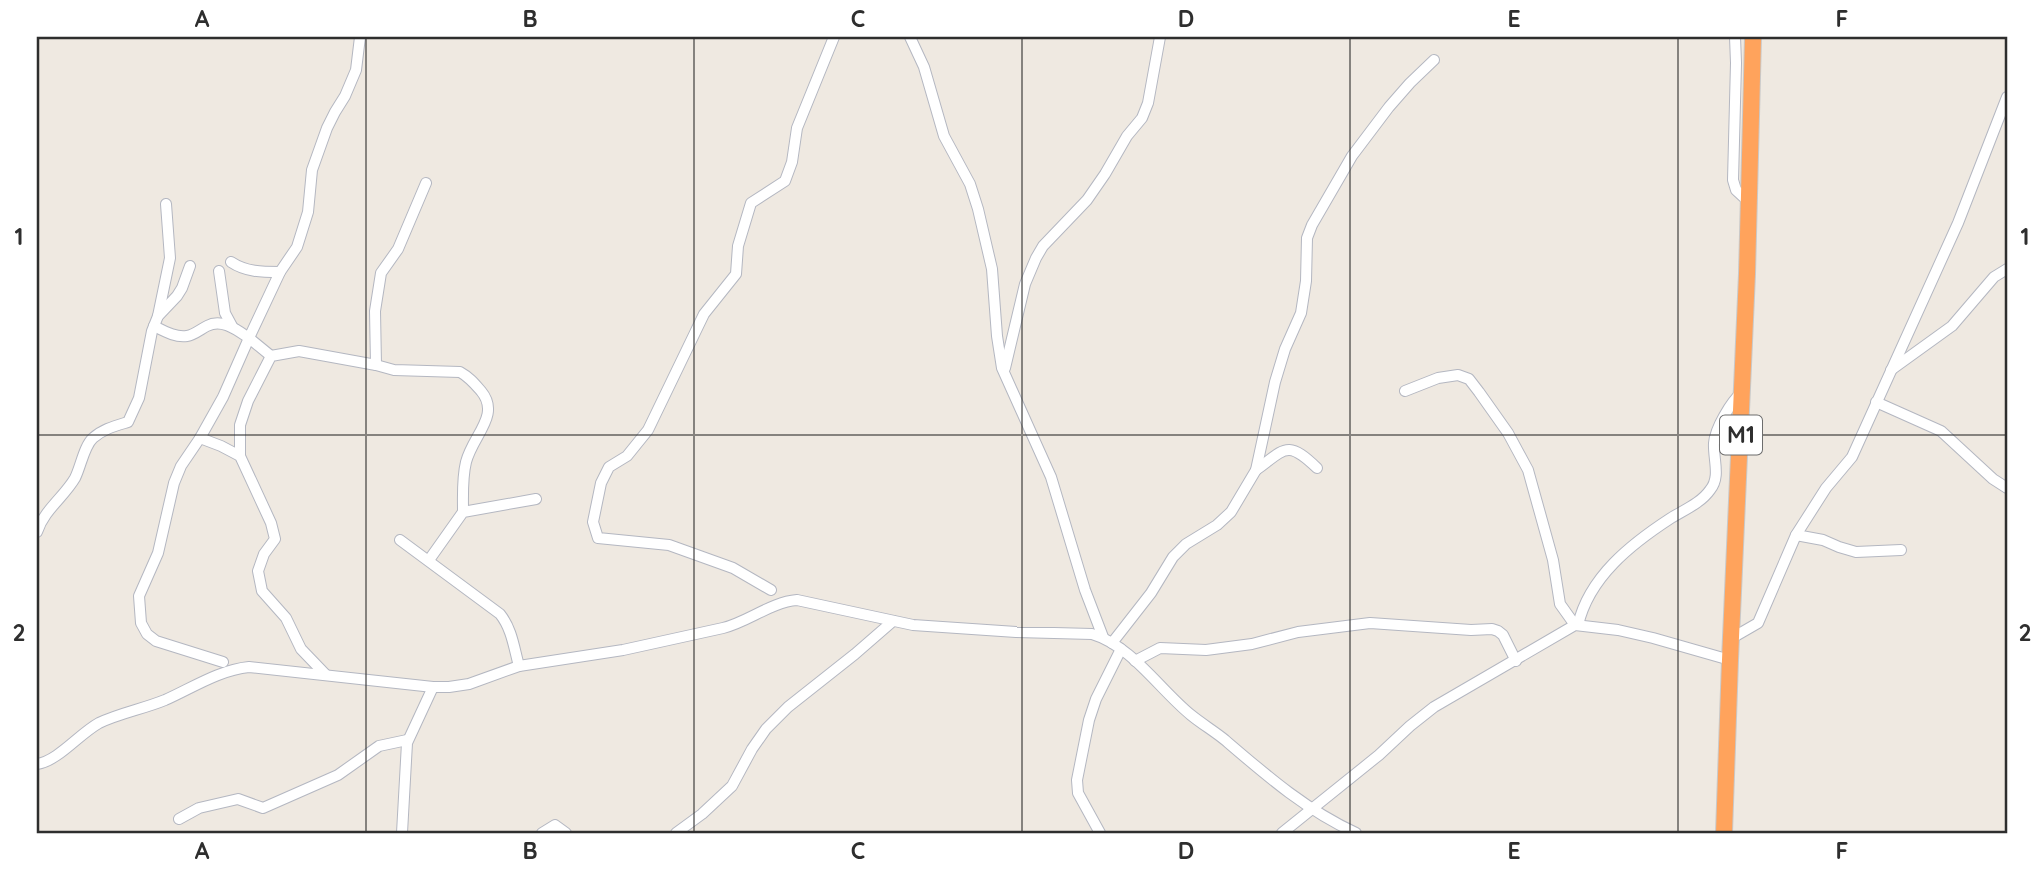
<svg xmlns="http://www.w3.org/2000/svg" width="2044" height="870" viewBox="0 0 2044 870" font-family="Quicksand,sans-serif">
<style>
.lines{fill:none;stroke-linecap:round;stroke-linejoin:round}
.minor-casing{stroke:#b4b7c1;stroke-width:12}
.highway-casing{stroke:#c9c9c9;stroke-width:18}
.minor{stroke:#fff;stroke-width:10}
.highway{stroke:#ffa35c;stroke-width:16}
.grid{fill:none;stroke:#2e2e2e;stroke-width:2;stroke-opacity:0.55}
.labels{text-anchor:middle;stroke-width:5;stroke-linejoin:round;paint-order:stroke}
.shield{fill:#fff;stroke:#6d6d6d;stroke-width:2}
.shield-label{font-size:23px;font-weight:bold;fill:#2e2e2e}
.neatline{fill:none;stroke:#2e2e2e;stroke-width:2.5}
.grid-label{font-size:23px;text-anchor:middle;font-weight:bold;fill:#2e2e2e}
</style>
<rect width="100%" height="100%" fill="#efe9e1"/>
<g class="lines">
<g class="minor-casing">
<g id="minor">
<path d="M910 37 924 67 944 136 970 184 978 209 992 269 997 336 1002 368 1051 477 1085 590 1103 637"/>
<path d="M1735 37 1736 63 1733 180 1736 190 1749 202"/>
<path d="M231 262C246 272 262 272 280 272"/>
<path d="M219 271 225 313 232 326"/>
<path d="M158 316 170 258 166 204"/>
<path d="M154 326C164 331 176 338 187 336 194 335 201 329 207 326 222 318 237 330 249 338L223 397 200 438 181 466 174 483 158 553 139 596 141 623 147 634 156 641 223 662"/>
<path d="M271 356 249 338 280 272 297 247 308 212 312 170 327 128 335 112 345 96 356 70 360 37"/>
<path d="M376 365 375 311 381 273 398 249 426 183"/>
<path d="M1005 368 1025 284 1036 258 1043 246 1087 200 1105 174 1127 136 1142 118 1148 103 1160 37"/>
<path d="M1891 370 1952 326 1994 277 2007 269"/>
<path d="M1405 391 1438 378 1458 375 1469 379 1479 392 1508 433 1528 470 1553 560 1560 604 1575 625"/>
<path d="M1876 402 1941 431 1993 479 2007 488"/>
<path d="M200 438 221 446 240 456 271 523 275 539 264 554 258 571 262 591 286 618 301 649 326 675"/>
<path d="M240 456V425L248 401 271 356 299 351 376 365 394 370 460 372C469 377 474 383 481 391 501 415 473 435 466 462 462 478 463 495 463 512"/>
<path d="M1256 470C1285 449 1287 439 1317 468"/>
<path d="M37 532C44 510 64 497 75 478 81 466 84 446 93 438 103 429 115 426 128 422L139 398 152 331 158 316 177 296 182 288 190 266"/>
<path d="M1796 535 1823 540 1839 547 1856 552 1901 550"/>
<path d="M400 540 500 614C512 629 514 648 519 666"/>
<path d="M429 560 463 512 536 499"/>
<path d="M771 590 733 568 669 545 598 538 593 522 601 483 609 467 627 456 648 430 704 314 736 274 738 246 751 203 785 181 792 162 797 128 834 37"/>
<path d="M1578 625C1589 577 1631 544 1671 518 1684 510 1701 503 1710 490 1721 477 1713 459 1714 443 1715 428 1731 402 1742 392"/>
<path d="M1732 638 1758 623 1796 535 1826 488 1852 457 1958 223 2007 97"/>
<path d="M1112 643 1151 593 1173 557 1186 544 1217 525 1231 512 1256 470 1275 382 1285 349 1301 313 1306 281 1307 238 1312 225 1352 156 1389 107 1410 83 1434 60"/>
<path d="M1135 661 1160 648 1206 650 1252 644 1298 632 1370 623 1471 630 1492 629 1498 631 1503 635 1516 661"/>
<path d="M37 764C58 761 79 734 99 723 120 713 143 709 165 700 192 688 219 670 249 667L433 687H449L469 684 519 666 623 650 723 628C748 622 771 602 797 600L913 625 1016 632 1092 634C1132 646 1159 689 1191 715 1202 724 1214 731 1225 740 1267 776 1306 810 1356 833"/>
<path d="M179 819 199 808 238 799 263 808 338 775 379 746 407 740"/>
<path d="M402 833 407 743 433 687"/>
<path d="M542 833 555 825 566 833"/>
<path d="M676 833 702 814 732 786 752 749 766 729 788 707 855 654 893 621"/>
<path d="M1100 833 1078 793 1077 780 1089 720 1096 699 1121 649"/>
<path d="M1282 833 1379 755 1410 726 1434 707 1575 625 1618 630 1653 638 1730 660"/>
</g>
</g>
<g class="highway-casing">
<path id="highway" d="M1724 833 1730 660 1747 274 1753 37"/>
</g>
<use href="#minor" class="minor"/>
<use href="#highway" class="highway"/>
</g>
<path class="grid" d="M366 37V833M694 37V833M1022 37V833M1350 37V833M1678 37V833M37 435H2007"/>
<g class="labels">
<rect class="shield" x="1720" y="415.5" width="42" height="39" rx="5"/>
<g class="shield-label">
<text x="1741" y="443">M1</text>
</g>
</g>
<rect width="2044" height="870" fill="none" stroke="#ffffff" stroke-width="77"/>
<rect x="38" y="38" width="1968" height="794" class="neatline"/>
<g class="grid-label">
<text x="202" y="27">A</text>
<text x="530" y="27">B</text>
<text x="858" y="27">C</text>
<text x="1186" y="27">D</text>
<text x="1514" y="27">E</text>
<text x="1842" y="27">F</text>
<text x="19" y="245">1</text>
<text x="2025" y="245">1</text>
<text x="19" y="641">2</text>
<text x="2025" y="641">2</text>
<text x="202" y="859">A</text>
<text x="530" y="859">B</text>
<text x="858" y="859">C</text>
<text x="1186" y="859">D</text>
<text x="1514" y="859">E</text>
<text x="1842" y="859">F</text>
</g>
</svg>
